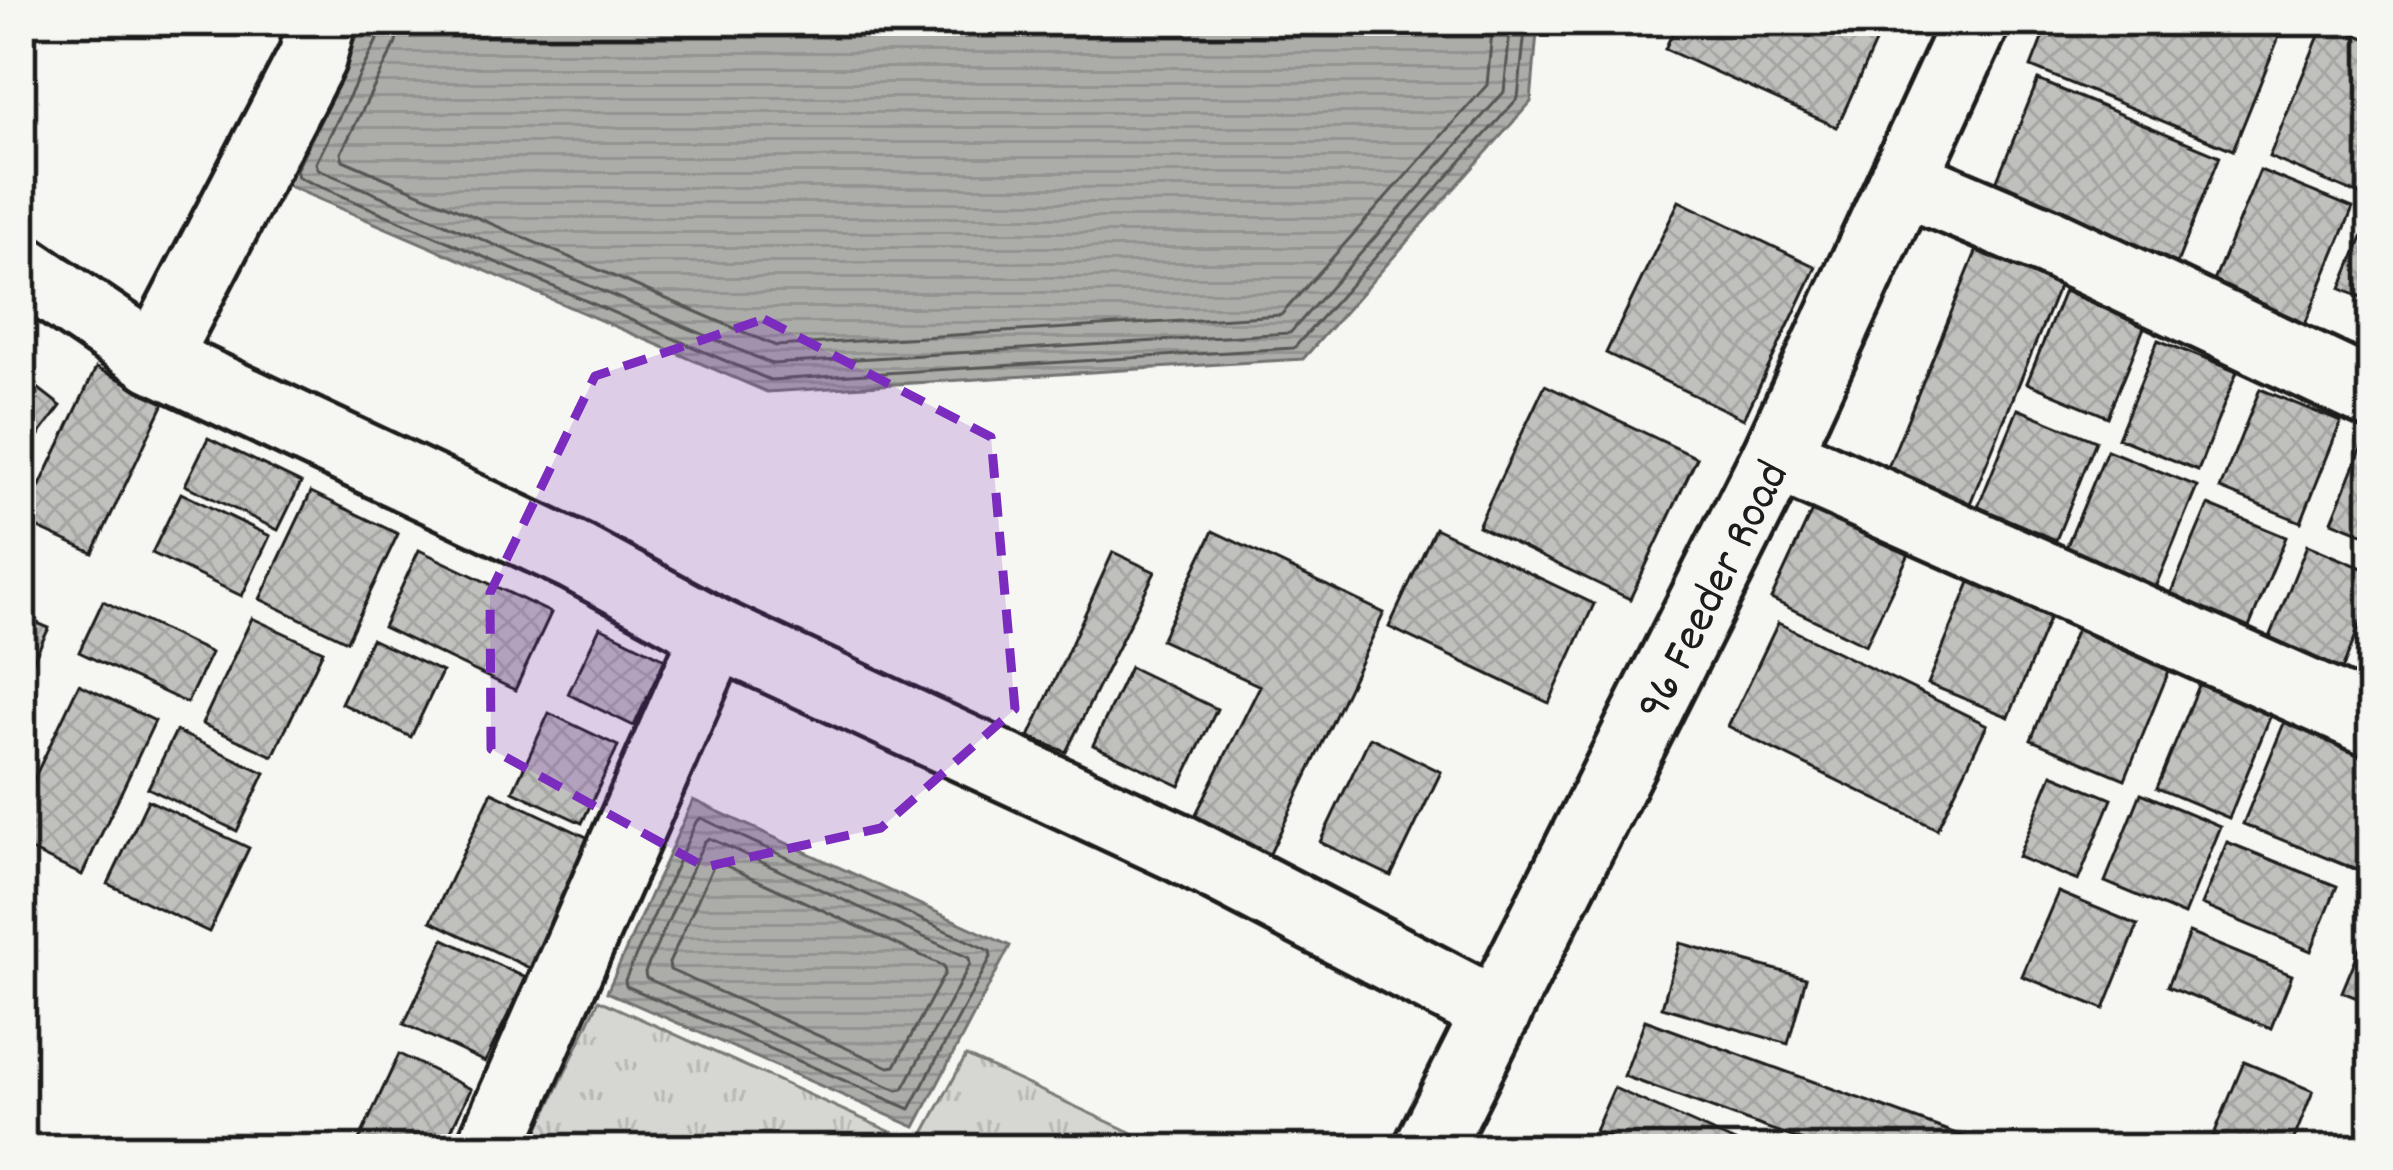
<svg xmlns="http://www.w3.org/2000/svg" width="2393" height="1170" viewBox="0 0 2393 1170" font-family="Dekko,sans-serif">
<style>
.grass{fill:url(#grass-tufts);stroke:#797977;stroke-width:3}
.water{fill:url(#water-rules);stroke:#727271;stroke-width:3}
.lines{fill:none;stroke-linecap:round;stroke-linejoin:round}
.shore{stroke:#565654;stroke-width:3}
.building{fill:url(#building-cross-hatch);stroke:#1c1c1c;stroke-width:3}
.minor-casing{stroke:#1c1c1c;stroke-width:75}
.major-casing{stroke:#1c1c1c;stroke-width:75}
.minor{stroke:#f6f6f2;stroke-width:66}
.major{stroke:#f6f6f2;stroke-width:66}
.marked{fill:#7b2cbf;fill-opacity:0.2;stroke:#7b2cbf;stroke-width:9;stroke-dasharray:24 15;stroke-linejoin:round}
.labels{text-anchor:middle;stroke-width:9;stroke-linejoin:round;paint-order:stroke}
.street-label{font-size:48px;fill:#1c1c1c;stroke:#f6f6f2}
</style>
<defs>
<pattern id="grass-tufts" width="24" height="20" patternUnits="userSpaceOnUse" patternTransform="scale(3)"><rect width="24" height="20" fill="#d6d6d2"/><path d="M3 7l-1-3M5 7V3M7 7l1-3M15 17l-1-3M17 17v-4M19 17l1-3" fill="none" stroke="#b7b7b4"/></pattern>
<pattern id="water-rules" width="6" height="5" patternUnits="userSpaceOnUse" patternTransform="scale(3)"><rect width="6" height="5" fill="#acaca9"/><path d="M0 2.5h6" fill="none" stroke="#939391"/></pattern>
<pattern id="building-cross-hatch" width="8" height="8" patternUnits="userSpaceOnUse" patternTransform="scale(3)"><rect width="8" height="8" fill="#c0c0bd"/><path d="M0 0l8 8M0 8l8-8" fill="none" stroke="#a4a4a2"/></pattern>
</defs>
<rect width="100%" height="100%" fill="#f6f6f2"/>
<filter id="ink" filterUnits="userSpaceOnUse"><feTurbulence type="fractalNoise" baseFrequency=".00833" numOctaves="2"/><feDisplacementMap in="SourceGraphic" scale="24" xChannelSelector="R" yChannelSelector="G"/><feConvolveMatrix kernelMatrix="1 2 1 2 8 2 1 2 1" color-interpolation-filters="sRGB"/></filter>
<g filter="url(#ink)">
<path class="grass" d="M599 1000 918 1144 966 1056 1167 1149H529Z"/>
<g class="water">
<path d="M357 21H1538L1531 102 1303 359 767 392 277 181Z"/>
<path d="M693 800 1010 946 915 1127 607 992Z"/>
</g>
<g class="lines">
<g class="shore">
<path d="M382 21 379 36 316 163 318 169 772 364 1290 333 1504 92 1511 21"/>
<path d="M400 21 396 43 341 153 343 160 776 346 1281 315 1487 85 1493 21"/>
<path d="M331 99 296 170 298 177 770 380 1294 348 1518 98 1526 21"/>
<path d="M701 818 990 951 991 957 910 1109 626 986 625 980 696 822Z"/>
<path d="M709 838 969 958 970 964 903 1089 897 1090 646 978 645 972 704 842Z"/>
<path d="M718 862 944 966 945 973 895 1066 889 1067 670 970 669 963 713 866Z"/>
</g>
</g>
<g class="building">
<path d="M1678 21H1885L1837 127 1665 49Z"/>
<path d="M2049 21H2270L2283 27 2233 150 2031 67Z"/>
<path d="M2325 21 2372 41V172L2362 196 2269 157Z"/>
<path d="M2038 80 2220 156 2175 268 1992 192Z"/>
<path d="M2260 170 2353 208 2303 329 2210 291Z"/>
<path d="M1679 201 1816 267 1744 419 1606 353Z"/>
<path d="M2372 213V302L2341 289Z"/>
<path d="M1978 247 2061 281 1969 506 1886 472Z"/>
<path d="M2064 291 2145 325 2108 417 2027 383Z"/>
<path d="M2158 340 2237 372 2198 470 2118 438Z"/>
<path d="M96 368 165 401 93 553 23 521Z"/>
<path d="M21 375 61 406 24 455 21 453Z"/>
<path d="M1545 385 1697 458 1630 599 1478 526Z"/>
<path d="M2260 389 2341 422 2301 522 2220 489Z"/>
<path d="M2018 409 2096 441 2056 540 1978 507Z"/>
<path d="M2369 430 2372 431V537L2332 521Z"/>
<path d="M208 438 301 483 278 530 185 485Z"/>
<path d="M2107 450 2197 486 2154 590 2064 553Z"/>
<path d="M1821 491 1917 537 1866 645 1771 599Z"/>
<path d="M311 492 398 534 347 641 260 599Z"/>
<path d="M181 493 270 536 242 596 152 553Z"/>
<path d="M2208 505 2286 537 2248 630 2169 597Z"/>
<path d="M1435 528 1594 604 1549 703 1389 627Z"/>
<path d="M1213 531 1384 613 1266 862 1190 826 1260 686 1161 640Z"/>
<path d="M2307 545 2372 572V595L2340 675 2267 645Z"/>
<path d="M419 550 551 613 515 690 383 627Z"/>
<path d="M1113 552 1155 572 1066 752 1029 737Z"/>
<path d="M1978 563 2058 597 2009 717 1928 684Z"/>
<path d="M103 601 211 653 187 703 79 652Z"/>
<path d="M2083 612 2177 651 2125 779 2031 740Z"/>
<path d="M21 616 49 628 21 685Z"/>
<path d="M252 618 323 651 273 756 202 724Z"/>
<path d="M1778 623 1987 725 1937 829 1728 727Z"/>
<path d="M600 627 665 659 634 726 568 694Z"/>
<path d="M371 639 442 672 411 737 341 703Z"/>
<path d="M2207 666 2279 695 2229 818 2157 788Z"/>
<path d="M1130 667 1217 709 1180 786 1093 745Z"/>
<path d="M79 684 155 721 82 875 21 846V806Z"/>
<path d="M2289 711 2372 745V844L2361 872 2243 824Z"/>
<path d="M549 713 618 746 582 823 513 791Z"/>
<path d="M176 731 265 773 237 831 148 788Z"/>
<path d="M1370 737 1441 772 1391 876 1320 842Z"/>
<path d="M2052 774 2112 799 2078 881 2018 857Z"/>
<path d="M492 792 597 842 536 971 431 921Z"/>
<path d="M2141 793 2220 826 2184 915 2105 882Z"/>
<path d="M148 800 249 848 209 932 108 884Z"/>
<path d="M2227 842 2337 886 2311 951 2201 905Z"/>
<path d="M2058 892 2138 925 2104 1009 2022 976Z"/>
<path d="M2372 919V1004L2342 992Z"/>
<path d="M2189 933 2292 975 2271 1028 2168 986Z"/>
<path d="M444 939 526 978 485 1062 404 1024Z"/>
<path d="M1680 943 1806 978 1788 1044 1662 1007Z"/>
<path d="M1645 1020 1973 1140 1970 1149H1825L1624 1076Z"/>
<path d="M399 1054 471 1089 442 1149H355Z"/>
<path d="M2244 1062 2313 1091 2290 1149H2208Z"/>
<path d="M1614 1088 1751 1149H1637L1595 1131Z"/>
</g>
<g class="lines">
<g class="minor-casing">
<g id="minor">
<path d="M1904 181 2048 242 2372 395"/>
<path d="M21 268 155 359 576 557 716 633 1180 848 1497 1013"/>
<path d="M155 359 312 58 322 21"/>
<path d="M1776 456 2372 722"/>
<path d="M490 1149 716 633"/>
</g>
</g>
<g class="major-casing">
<g id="major">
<path id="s1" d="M1428 1149 1776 456 1976 21"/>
</g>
</g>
<use href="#minor" class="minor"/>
<use href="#major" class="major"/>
</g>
</g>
<path class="marked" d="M764 319 991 437 1015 709 881 828 705 867 491 749 490 593 595 376Z"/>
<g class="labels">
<g class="street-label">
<text dy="17" stroke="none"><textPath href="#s1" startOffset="627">96 Feeder Road</textPath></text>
</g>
</g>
<rect width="2393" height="1170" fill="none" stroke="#f6f6f2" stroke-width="72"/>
<rect x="36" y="36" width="2321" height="1098" fill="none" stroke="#1c1c1c" stroke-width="4.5" filter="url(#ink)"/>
</svg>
